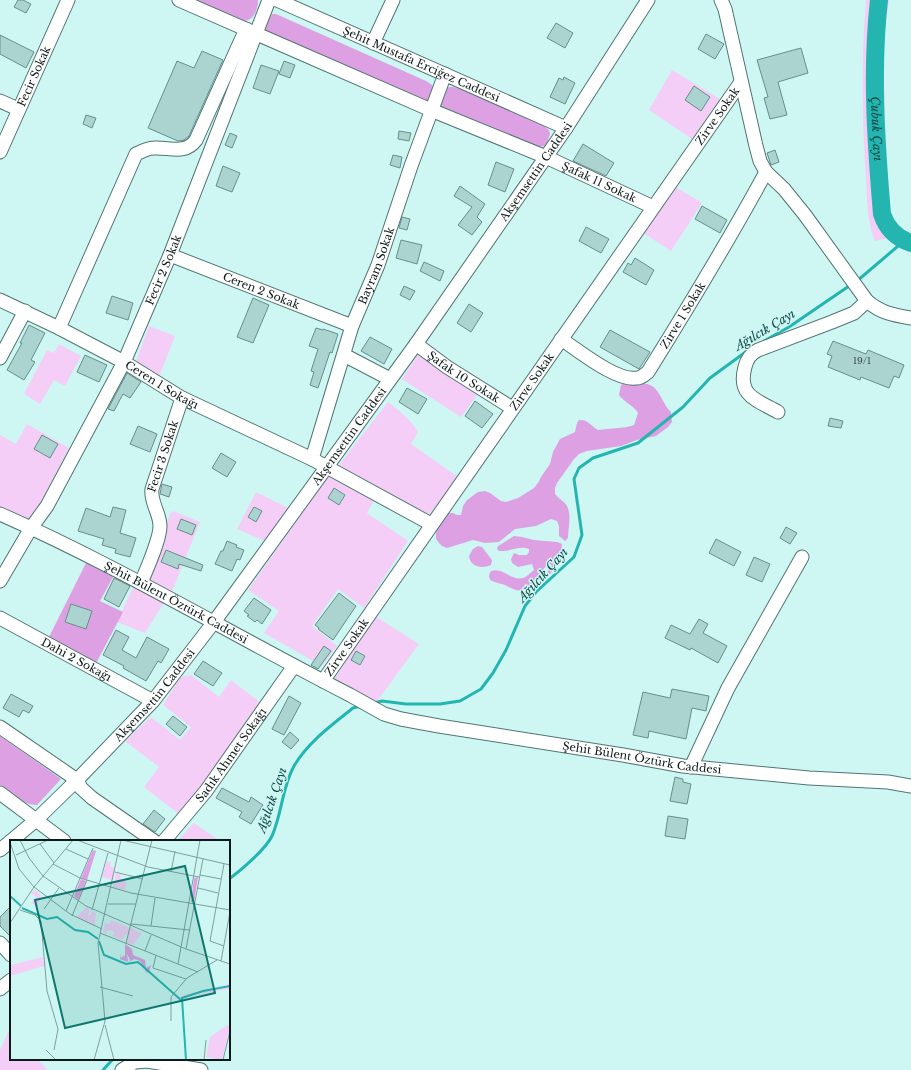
<svg xmlns="http://www.w3.org/2000/svg" width="911" height="1070" viewBox="0 0 911 1070" font-family="'Libre Baskerville',serif">
<style>
.green{fill:#f4cef7}
.forest{fill:#dda0e2}
.lines{fill:none;stroke-linecap:round;stroke-linejoin:round}
.stream{stroke:#24b5b0;stroke-width:3}
.river{stroke:#24b5b0;stroke-width:18}
.building{fill:#abd3d0;stroke:#678e8b}
.minor-casing{stroke:#507573;stroke-width:15}
.minor{stroke:#fff;stroke-width:13}
.labels{text-anchor:middle;stroke-width:3;stroke-linejoin:round;paint-order:stroke}
.number-label{font-size:9px;fill:#344948}
.street-label{font-size:11px;fill:#0c1b1a;stroke:#cef7f4}
.water-label{font-size:12px;font-style:italic;fill:#0e4947;stroke:#cef7f4}
.inset-river{fill:none;stroke:#24b5b0;stroke-width:2}
.inset-road{fill:none;stroke:#809f9d;stroke-width:1}
.view{fill:#0f766e;fill-opacity:0.15;stroke:#0f766e;stroke-width:2}
.inset-edge{fill:none;stroke:#0c1b1a;stroke-width:2}
</style>
<rect width="100%" height="100%" fill="#cef7f4"/>
<g class="green">
<path d="M866 0H889L884 38 885 122 888 197 890 211 893 221 898 228 909 233 875 241C867 222 867 200 866 180 862 120 861 60 866 0Z"/>
<path d="M672 70 720 99 692 139 649 110Z"/>
<path d="M674 186 702 203 671 251 642 232Z"/>
<path d="M149 326 175 336 159 377 135 364Z"/>
<path d="M59 344 81 356 65 386 54 380 40 404 24 394 47 350 54 353Z"/>
<path d="M419 353 478 394 461 417 402 379Z"/>
<path d="M388 402C400 411 410 419 418 432L411 444 458 477 426 519 335 470Z"/>
<path d="M27 424 69 448 31 521 0 507V435L16 444Z"/>
<path d="M331 472 376 497 367 513 408 541 364 608 338 589 312 626 337 646 322 666 264 633 279 611 248 590Z"/>
<path d="M256 492 288 508 265 541 237 529Z"/>
<path d="M173 511 200 522 171 594 149 583 147 578 170 514Z"/>
<path d="M133 587 165 601 145 633 117 622Z"/>
<path d="M375 616 419 644 375 704 333 681Z"/>
<path d="M191 675 219 697 231 680 262 704 218 766 180 815 144 787 159 767 125 741 151 717 180 740 191 727 163 705 180 677Z"/>
<path d="M194 823 220 841H177Z"/>
<path d="M8 1032 11 1035V1059H37L47 1069 46 1070H0V1050Z"/>
</g>
<g class="forest">
<path d="M195 0H258C258 10 254 20 244 21Z"/>
<path d="M272 14H276L426 81 432 85 434 89 428 104 264 33V28Z"/>
<path d="M449 87H453L460 89 543 125 549 130 550 134 546 146 537 147 440 107 445 89Z"/>
<path d="M624 383C632 384 643 382 650 385 660 389 663 405 671 412L672 422 668 427 656 436 637 440 621 446 587 451 579 454 574 459 557 483 555 488V494C559 499 564 501 567 506 572 516 568 527 568 538L565 541 559 536V526L557 521 551 519 536 526 515 529 499 542 485 543 473 540 447 548 442 546 439 543 436 539V534L437 528 448 513H453L457 515H461L463 506 467 500 478 492 485 491 490 493 501 501 506 502 518 498 534 488 538 483 541 477 550 464 553 452 560 439 575 432 577 423 579 420C588 419 591 426 598 430 610 428 623 429 634 425L638 413C634 406 624 402 619 395L621 385Z"/>
<path d="M514 536 522 537 534 540 557 542 562 544 561 552 562 556 558 565 547 577H545V575L552 566 550 564 546 566 530 588C515 594 514 588 502 584 494 582 485 581 491 571 503 567 511 581 523 578 527 577 530 573 534 570L532 564 518 567 512 563 511 559 514 553 519 555H527L529 552V549C519 545 510 552 499 551L497 549 498 546Z"/>
<path d="M478 546 482 547 492 560 491 565C482 569 470 567 469 556L473 549Z"/>
<path d="M86 563 113 577 100 601 123 612 93 669 46 643Z"/>
<path d="M0 736 61 779 37 805C22 805 11 793 0 785Z"/>
</g>
<g class="lines">
<g class="stream">
<path d="M857 281 904 241"/>
<path d="M764 341 789 327 852 284"/>
<path d="M374 703 382 701 406 704H440L460 701 481 689 493 673 506 650 525 606 536 592 574 557 582 535 574 479 579 468 593 458 638 443 683 407 710 378 747 351"/>
<path d="M229 879C240 871 266 849 272 836 282 814 282 787 294 766 308 742 332 725 353 708L361 706"/>
<path d="M103 1070 113 1059"/>
</g>
<path class="river" id="s1" d="M879 0C871 71 876 143 882 214 887 229 896 238 911 243"/>
</g>
<g class="building">
<path d="M18 0H23L31 4 26 13 14 7Z"/>
<path d="M556 23 573 33 565 48 547 38Z"/>
<path d="M706 34 724 44 715 59 698 49Z"/>
<path d="M0 35 34 52 26 68 0 54Z"/>
<path d="M801 48 808 73 778 82 787 115 770 119 764 98 768 97 757 60Z"/>
<path d="M202 51 223 60 189 136 184 140 178 141 148 128 177 61 194 68Z"/>
<path d="M284 61 295 65 290 78 279 74Z"/>
<path d="M261 65 279 71 270 94 253 88Z"/>
<path d="M564 77 575 83 565 104 550 97 559 78 563 80Z"/>
<path d="M694 86 710 97 701 111 685 100Z"/>
<path d="M86 115 96 118 92 128 83 124Z"/>
<path d="M399 131 411 133 409 141 398 139Z"/>
<path d="M230 133 237 136 232 148 225 145Z"/>
<path d="M583 144 614 163 606 176 573 161Z"/>
<path d="M775 150 779 162 771 165 767 153Z"/>
<path d="M393 155 402 157 400 168 390 165Z"/>
<path d="M496 162 514 169 505 192 488 185Z"/>
<path d="M223 166 240 173 232 192 216 186Z"/>
<path d="M460 186 485 204 477 217 482 222 472 235 458 225 472 207 454 196Z"/>
<path d="M702 206 727 220 720 233 695 219Z"/>
<path d="M402 217 410 219 407 230 399 228Z"/>
<path d="M586 227 609 239 601 253 579 241Z"/>
<path d="M401 240 422 245 417 264 396 258Z"/>
<path d="M635 258 654 270 646 285 623 272 628 263 631 265Z"/>
<path d="M424 262 444 271 440 281 420 271Z"/>
<path d="M404 286 415 291 410 300 400 295Z"/>
<path d="M112 296 133 303 128 320 106 313Z"/>
<path d="M253 298 269 305 253 343 237 337Z"/>
<path d="M469 304 483 313 471 332 457 323Z"/>
<path d="M29 325 45 333 31 360 35 362 24 380 7 370 22 343H20Z"/>
<path d="M316 328 323 330V329L338 334 332 353 330 352 318 388 310 385 314 372 311 371 318 349 309 346Z"/>
<path d="M610 330 650 352 639 369 600 347Z"/>
<path d="M370 337 392 349 384 364 361 351Z"/>
<path d="M833 341 866 354 868 350 904 365 899 378 894 376 889 388 861 377 860 380 828 367 832 356 827 354Z"/>
<path d="M85 355 107 365 99 382 77 372Z"/>
<path d="M127 373 141 382 130 398 123 394 114 411 108 409Z"/>
<path d="M407 388 427 399 418 414 399 402Z"/>
<path d="M475 401 493 414 482 428 465 416Z"/>
<path d="M830 418 843 421 841 428 828 426Z"/>
<path d="M138 426 157 434 150 452 130 444Z"/>
<path d="M42 435 58 444 50 458 34 449Z"/>
<path d="M221 453 236 462 227 477 212 468Z"/>
<path d="M162 484 172 487 169 497 160 494Z"/>
<path d="M334 488 345 495 339 505 328 498Z"/>
<path d="M113 507 126 510 120 533 136 538 130 557 115 553 116 549 102 545 104 539 78 531 86 508 110 517Z"/>
<path d="M254 507 262 511 256 522 248 517Z"/>
<path d="M181 519 196 525 192 535 177 529Z"/>
<path d="M786 527 797 533 790 544 780 538Z"/>
<path d="M716 539 741 552 734 566 709 553Z"/>
<path d="M227 541 237 545 236 547 244 550 240 560 237 559 232 571 215 564 221 551H223Z"/>
<path d="M166 550 203 565 201 571 179 564 178 569 161 562Z"/>
<path d="M754 557 770 564 762 582 746 575Z"/>
<path d="M114 578 130 586 119 607 104 599Z"/>
<path d="M339 593 356 606 333 640 318 629 319 628 315 625Z"/>
<path d="M254 598 271 610 262 624 257 620 255 622 247 616 249 615 244 611Z"/>
<path d="M71 604 92 611 86 629 65 622Z"/>
<path d="M699 619 708 624 703 633 727 646 718 663 691 648 690 650 665 638 671 625 690 634Z"/>
<path d="M116 630 129 637 122 650 136 658 147 637 169 649 161 663 158 661 146 681 123 668 124 666 103 655Z"/>
<path d="M324 646 331 651 318 669 311 665Z"/>
<path d="M356 651 365 656 360 665 351 660Z"/>
<path d="M203 661 222 673 213 686 194 674Z"/>
<path d="M672 689 709 696 706 711 692 708 686 739 649 731 648 738 633 735 643 692 670 698Z"/>
<path d="M11 694 33 706 29 713 23 710 19 717 3 708Z"/>
<path d="M289 696 301 703 284 735 272 729Z"/>
<path d="M173 716 187 727 180 736 166 724Z"/>
<path d="M290 732 299 740 291 749 282 742Z"/>
<path d="M675 777 683 779V782L691 784 687 804 670 801Z"/>
<path d="M222 788 249 802 251 797 263 805 251 824 239 817 242 812 216 798Z"/>
<path d="M154 810 165 819 155 832 143 824Z"/>
<path d="M668 816 688 819 685 839 665 836Z"/>
<path d="M11 906V937L0 926V917Z"/>
</g>
<g class="lines">
<g class="minor-casing">
<g id="minor">
<path id="s2" d="M179 0 431 110 546 157 653 207"/>
<path id="s3" d="M277 0 566 128"/>
<path d="M721 0 725 9 756 146 760 161 766 172 784 189 805 215 867 301C881 313 893 315 911 318"/>
<path d="M373 43 393 0"/>
<path d="M0 101 18 109"/>
<path id="s4" d="M0 152 68 0"/>
<path id="s5" d="M170 255 352 326"/>
<path id="s6" d="M0 300 59 328 124 362 182 398 312 459 431 524"/>
<path d="M59 328 136 154C142 151 148 148 154 148 170 147 185 155 196 140L246 29"/>
<path id="s7" d="M561 339C578 350 617 382 637 378 642 378 644 375 648 372 689 306 729 240 766 172"/>
<path id="s8" d="M416 344 447 367 512 408"/>
<path d="M344 355 390 379"/>
<path d="M0 358 25 311"/>
<path d="M778 412C757 400 737 396 745 367 747 359 750 354 758 350L832 322 854 313 867 301"/>
<path id="s9" d="M312 459 352 326 378 265 411 166 445 74"/>
<path id="s10" d="M0 514C120 567 233 635 350 695L384 714 401 719 439 726 623 755 683 766 809 778 888 782 911 786"/>
<path id="s11" d="M0 581 31 528 47 506 124 362 170 255 269 0"/>
<path id="s12" d="M141 583C147 568 160 540 160 526 160 513 150 502 152 489L182 398"/>
<path id="s13" d="M0 618 153 701"/>
<path id="s14" d="M323 681 741 82"/>
<path d="M0 727 77 780 81 788 92 798 154 841"/>
<path d="M691 767 728 688 802 557"/>
<path d="M0 793 64 841"/>
<path id="s15" d="M11 841 36 820 77 780 153 701 214 622 416 344 566 128 648 0"/>
<path id="s16" d="M164 841 206 791 294 666"/>
<path d="M0 850 11 841"/>
<path d="M0 943 11 955"/>
<path d="M0 989 11 980"/>
<path d="M122 1070 135 1062 147 1061 201 1070"/>
</g>
</g>
<use href="#minor" class="minor"/>
</g>
<g class="labels">
<g class="number-label">
<text x="862" y="364">19/1</text>
</g>
<g class="street-label">
<text dy="4" stroke="none"><textPath href="#s3" startOffset="158">Şehit Mustafa Erciğez Caddesi</textPath></text>
<text dy="4" stroke="none"><textPath href="#s4" startOffset="83">Fecir Sokak</textPath></text>
<text dy="4" stroke="none"><textPath href="#s14" startOffset="689">Zirve Sokak</textPath></text>
<text dy="4" stroke="none"><textPath href="#s15" startOffset="853">Akşemsettin Caddesi</textPath></text>
<text dy="4" stroke="none"><textPath href="#s2" startOffset="458">Şafak 11 Sokak</textPath></text>
<text dy="4" stroke="none"><textPath href="#s9" startOffset="204">Bayram Sokak</textPath></text>
<text dy="4" stroke="none"><textPath href="#s11" startOffset="352">Fecir 2 Sokak</textPath></text>
<text dy="4" stroke="none"><textPath href="#s5" startOffset="98">Ceren 2 Sokak</textPath></text>
<text dy="4" stroke="none"><textPath href="#s7" startOffset="166">Zirve 1 Sokak</textPath></text>
<text dy="4" stroke="none"><textPath href="#s8" startOffset="58">Şafak 10 Sokak</textPath></text>
<text dy="4" stroke="none"><textPath href="#s14" startOffset="365">Zirve Sokak</textPath></text>
<text dy="4" stroke="none"><textPath href="#s6" startOffset="183">Ceren 1 Sokağı</textPath></text>
<text dy="4" stroke="none"><textPath href="#s15" startOffset="529">Akşemsettin Caddesi</textPath></text>
<text dy="4" stroke="none"><textPath href="#s12" startOffset="133">Fecir 3 Sokak</textPath></text>
<text dy="4" stroke="none"><textPath href="#s10" startOffset="197">Şehit Bülent Öztürk Caddesi</textPath></text>
<text dy="4" stroke="none"><textPath href="#s14" startOffset="41">Zirve Sokak</textPath></text>
<text dy="4" stroke="none"><textPath href="#s13" startOffset="87">Dahi 2 Sokağı</textPath></text>
<text dy="4" stroke="none"><textPath href="#s15" startOffset="205">Akşemsettin Caddesi</textPath></text>
<text dy="4" stroke="none"><textPath href="#s16" startOffset="109">Sadık Ahmet Sokağı</textPath></text>
<text dy="4" stroke="none"><textPath href="#s10" startOffset="695">Şehit Bülent Öztürk Caddesi</textPath></text>
</g>
<g class="water-label">
<text dy="4" stroke="none"><textPath href="#s1" startOffset="129">Çubuk Çayı</textPath></text>
<text transform="translate(765 330) rotate(-31)" y="4">Ağılcık Çayı</text>
<text transform="translate(543 575) rotate(-48)" y="4">Ağılcık Çayı</text>
<text transform="translate(272 800) rotate(-71)" y="4">Ağılcık Çayı</text>
</g>
</g>
<g transform="translate(10 840)">
<rect width="220" height="220" fill="#cef7f4"/>
<path d="M97 21 101 22 100 26 105 28 103 40 92 37ZM106 33 111 34 110 39 117 43 115 50 103 47ZM25 50 31 55 27 67 21 63 26 57 21 53ZM76 67 80 70 78 75 80 76 82 71 86 73 85 85 67 77ZM101 80 132 93 123 105 116 102 118 94H115L113 100 102 96 104 92 98 90 96 94 93 92 95 83 99 84ZM33 117 34 126 0 136V125ZM220 144 219 149 187 154 175 157 172 161 170 156ZM217 185 220 187 212 220 196 217 200 197Z" fill="#f4cef7"/>
<path d="M83 10 86 11 77 40 71 38ZM188 37 184 62H181L184 38ZM71 39 76 41 68 60 64 56ZM115 104 122 109 123 115 135 120 136 128 141 125 139 133 136 132 130 121 125 119 118 122 120 120 117 114 118 122 110 119 111 113V118L114 115 115 118Z" fill="#dda0e2"/>
<path class="inset-river" d="M0 56 11 66M12 68 37 79 47 77 65 90 78 92 88 99M89 101 94 115 116 124 128 122 171 160M176 220 172 158 193 151 220 146"/>
<path class="inset-road" d="M10 0 19 18 33 36 76 66 176 109 220 124M67 0 138 27 189 37M112 0 220 25M0 2 9 29 24 47 60 74 92 89M30 4 44 23M56 9 78 19M6 15 38 0M43 24 70 38 121 53 220 70M214 24 200 101 214 106M105 32 133 39M161 32 165 11M190 35 211 39M188 48 208 53M98 64H126M34 69 49 48M10 70 25 75 31 81 37 151 48 189 44 210M82 70 98 13M56 71 83 8M62 76 77 40M0 83 24 47 63 0M121 84 179 90M141 86 145 58M90 93 188 132M116 103 142 0M176 109 193 19M135 111 141 95M146 115 143 128 176 139M211 121 220 72M168 124 190 0M90 147 123 156M161 181V157L177 138 207 120M95 185 104 220M36 210 46 220M84 220 95 181 88 103 111 0M194 220 196 200M213 220 220 191"/>
<path class="view" d="M175 26 205 153 55 188 25 60Z"/>
<rect width="220" height="220" class="inset-edge"/>
</g>
</svg>
